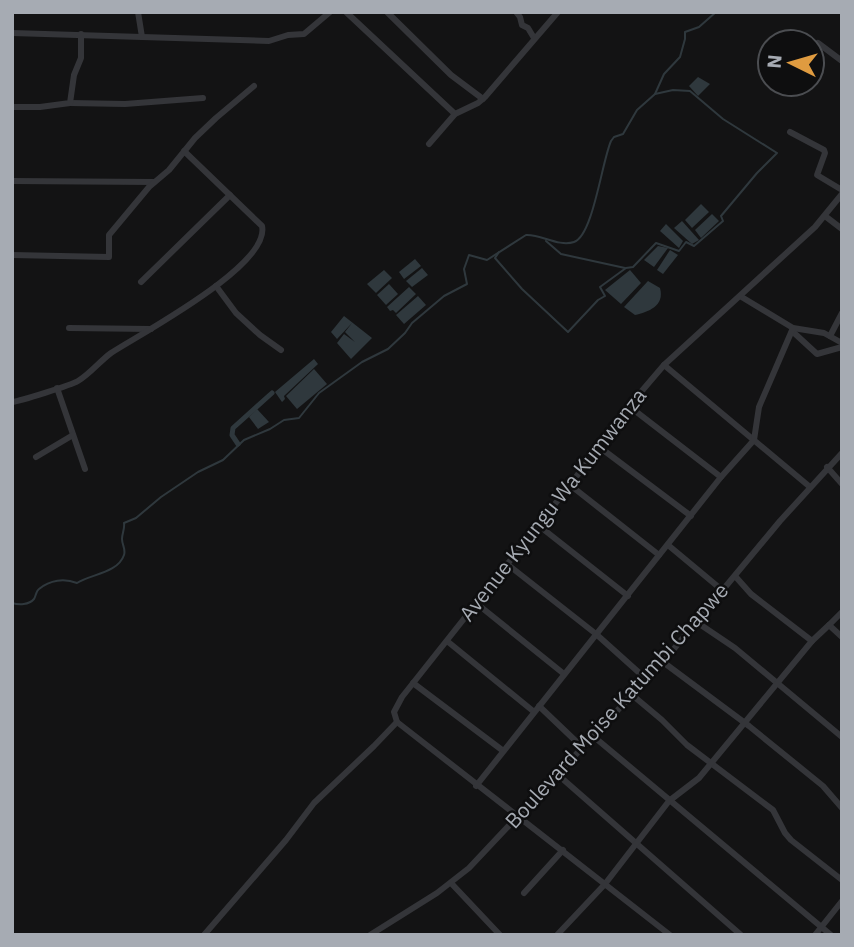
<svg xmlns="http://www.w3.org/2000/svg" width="854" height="947" viewBox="0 0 854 947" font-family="'IBM Plex Sans',sans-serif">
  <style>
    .water { fill: #2f383d }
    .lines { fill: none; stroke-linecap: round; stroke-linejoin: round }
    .stream { stroke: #2f383d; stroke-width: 2 }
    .canal { stroke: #2f383d; stroke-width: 5 }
    .minor { stroke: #343539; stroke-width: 6 }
    .labels { text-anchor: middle; stroke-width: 5; stroke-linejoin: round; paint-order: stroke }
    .street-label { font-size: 21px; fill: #a6abb3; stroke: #0e0e0f }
  </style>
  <rect width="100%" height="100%" fill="#131314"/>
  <g class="water">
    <polygon points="698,77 710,84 698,96 689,86"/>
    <polygon points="701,204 709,212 692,228 685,220"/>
    <polygon points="712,214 719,221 701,238 695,230"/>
    <polygon points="682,221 699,240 692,244 674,228"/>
    <polygon points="666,224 683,241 679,248 660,231"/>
    <polygon points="658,246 668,248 654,267 644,260"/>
    <polygon points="670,250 678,255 663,274 657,270"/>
    <polygon points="415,259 421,266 404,279 399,272"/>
    <polygon points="422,268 428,275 412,287 406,281"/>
    <polygon points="384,270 392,278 376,293 367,284"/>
    <polygon points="630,270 641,283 621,304 605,290"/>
    <path d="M648 281 660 288C665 306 648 312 635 315L624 307Z"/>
    <polygon points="389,284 398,294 386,305 377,295"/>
    <polygon points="409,287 416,294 396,313 393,310 390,311 387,307"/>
    <polygon points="418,296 426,305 404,324 396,315"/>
    <polygon points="344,316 372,338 351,359 337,343 344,334 355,342 345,332 352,323 337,339 331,332"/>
    <polygon points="314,359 318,364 284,396 285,399 282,402 275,392"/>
    <polygon points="314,369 327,384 297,409 286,396"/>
    <polygon points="257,409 269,422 258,429 249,417"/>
  </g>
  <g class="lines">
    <g class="stream">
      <polyline points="546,241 561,254 625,268"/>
      <polyline points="499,252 495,258 522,289 568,332 598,300 605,296 600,287 626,268 633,267 656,243 679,251 686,242 694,246 723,221 721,216 757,173 777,153 723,119 690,91 673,90 655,94"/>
      <path d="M12 603C19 605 29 605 34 599 36 596 36 591 39 589 50 580 64 578 77 583 91 574 118 573 124 555 126 549 122 545 122 539 122 533 125 529 124 523L136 518 161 497 198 472 223 460 244 440 270 429 284 420 299 418 319 393 362 362 388 349 405 333 412 323 444 296 467 284 464 269 469 255 487 260 526 235C541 234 558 247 574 242 593 236 602 161 611 141L614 137 623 134 637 110 655 94 664 74 680 57 685 39V32L699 27 716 12"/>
    </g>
    <polyline class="canal" points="238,444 232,435 233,428 272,393"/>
    <g class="minor">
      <polyline points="138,12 142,37"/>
      <polyline points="346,12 455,114"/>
      <polyline points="387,12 451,75 483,99"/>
      <polyline points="516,12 520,17 522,25 528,28 534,38"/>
      <polyline points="12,33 269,41 288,35 304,34 330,12"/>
      <polyline points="818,43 842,61"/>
      <polyline points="70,103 125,104 203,98"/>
      <polyline points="12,107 40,107 70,103 74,75 81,58 81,34"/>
      <polyline points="790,132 824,150 825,153 817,175 842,190"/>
      <polyline points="429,144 455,114 478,103 485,97 558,12"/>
      <polyline points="12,181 154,182"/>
      <polyline points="825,216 842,229"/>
      <polyline points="12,255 109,257 109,235 149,187 169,170 195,138 216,118 254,86"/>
      <polyline points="141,282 230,195"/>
      <polyline points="216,286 236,313 260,335 281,350"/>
      <polyline points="740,296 793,328 824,333 842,343"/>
      <polyline points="69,328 151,329"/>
      <polyline points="792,331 817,354 842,347"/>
      <polyline points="830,336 842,313"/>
      <polyline points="664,365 810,487"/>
      <polyline points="57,388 85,469"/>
      <path d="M12 402C21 401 71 385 78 381 90 374 100 361 111 353 140 334 271 265 262 226L184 151"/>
      <polyline points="629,406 721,477"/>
      <polyline points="598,446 691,516"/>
      <polyline points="36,457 73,435"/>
      <polyline points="827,467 842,484"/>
      <polyline points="570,485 659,555"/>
      <polyline points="538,525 628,596"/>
      <polyline points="668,545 722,590"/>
      <polyline points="507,564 596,634 645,678"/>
      <polyline points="735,576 751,594 812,641 829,625 842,637"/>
      <polyline points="476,603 564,674"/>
      <polyline points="695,621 735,648 842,737"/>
      <polyline points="829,625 842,612"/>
      <polyline points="447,641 533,711"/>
      <polyline points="663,662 749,726 823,786 842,808"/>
      <polyline points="413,683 502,750"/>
      <polyline points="631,694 662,720 687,745 773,810 785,833 791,840 842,880"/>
      <polyline points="539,706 582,747"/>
      <polyline points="593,736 831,935"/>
      <polyline points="557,774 741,935"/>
      <polyline points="476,786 721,477 754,440 759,407 793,328"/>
      <polyline points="451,883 500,935"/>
      <polyline points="524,893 563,850"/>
      <polyline points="204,935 286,840 314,803 374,746 397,722"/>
      <polyline points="370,935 437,893 469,868 663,662 780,521 842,453"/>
      <polyline points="557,935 605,884 669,801 699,778 812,641"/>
      <polyline points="670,935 397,722 394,712 402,697 570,485 629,406 664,365 815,227 842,194"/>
      <polyline points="815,935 842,901"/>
    </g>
  </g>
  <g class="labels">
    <g class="street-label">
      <text transform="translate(553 505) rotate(-52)" y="7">Avenue Kyungu Wa Kumwanza</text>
      <text transform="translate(617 706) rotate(-48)" y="7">Boulevard Moise Katumbi Chapwe</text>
    </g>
  </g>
  <rect width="854" height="947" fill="none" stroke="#a6abb3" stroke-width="28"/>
  <g transform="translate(791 63) rotate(275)"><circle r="33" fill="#0e0e0f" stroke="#4b4d51" stroke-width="2"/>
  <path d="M0-5L12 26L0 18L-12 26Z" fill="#df9b40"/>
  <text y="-10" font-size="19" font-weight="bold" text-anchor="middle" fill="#a6abb3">N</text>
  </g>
</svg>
